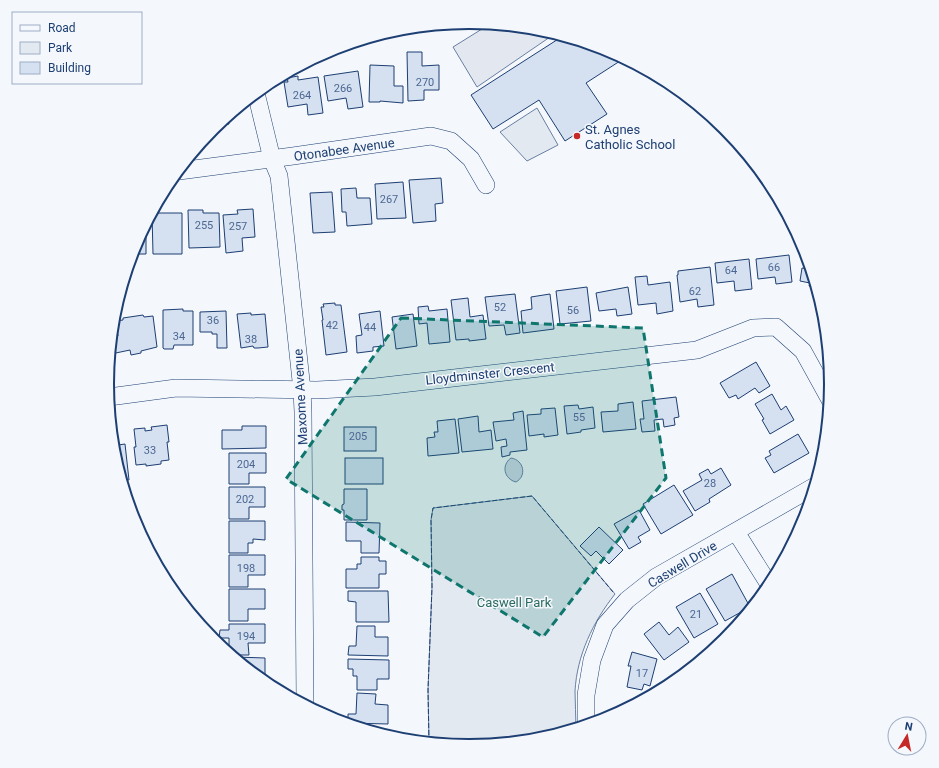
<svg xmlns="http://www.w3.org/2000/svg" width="939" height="768" viewBox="0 0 939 768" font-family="Roboto,sans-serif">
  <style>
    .green { fill: #e3e9f0; stroke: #687fa3 }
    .parking { fill: #e3e8f0; stroke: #687fa3 }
    .water { fill: #cfd7e4; stroke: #687fa3 }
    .building { fill: #d5e0f0; stroke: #1d3f73 }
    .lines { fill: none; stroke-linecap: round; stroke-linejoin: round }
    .minor-casing { stroke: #1d3f73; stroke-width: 18 }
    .minor { stroke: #f4f7fb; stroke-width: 17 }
    .fence { stroke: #1d3f73; stroke-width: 1; stroke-dasharray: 5 2; stroke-linecap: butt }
    .marked { fill: #0f766e; fill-opacity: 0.2; stroke: #0f766e; stroke-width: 3; stroke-dasharray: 8 5; stroke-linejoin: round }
    .poi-dot { fill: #c62828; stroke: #f4f7fb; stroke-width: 1.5 }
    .labels { text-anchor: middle; stroke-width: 3; stroke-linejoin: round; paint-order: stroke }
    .number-label { font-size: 11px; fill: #4b6792 }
    .poi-label { font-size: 13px; fill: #1d3f73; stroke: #f4f7fb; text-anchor: start }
    .street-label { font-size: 13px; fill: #1d3f73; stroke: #f4f7fb }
    .park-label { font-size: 13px; fill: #2c6c60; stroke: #f4f7fb }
    .rim { fill: none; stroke: #1d3f73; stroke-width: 2 }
  </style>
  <rect width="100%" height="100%" fill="#f4f7fb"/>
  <g class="green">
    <polygon points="537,108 558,145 527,161 500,132"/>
    <path d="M532 496 615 594C593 622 577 655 575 691 575 703 576 716 576 728L540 739 469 746 429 742 428 690 432 587 431 520 433 508Z"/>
  </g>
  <polygon class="parking" points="490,24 540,29 546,31 550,37 477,87 453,47"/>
  <path class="water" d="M511 458C524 460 527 476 516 482 504 479 501 465 511 458Z"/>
  <g class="building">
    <polygon points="563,36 608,50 615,53 620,61 586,83 607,114 565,141 539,100 493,129 471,95"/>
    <polygon points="407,52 422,52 422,66 439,65 439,90 424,90 424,100 408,101"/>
    <polygon points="370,65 394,66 394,86 403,86 403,103 380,101 380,102 369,102"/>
    <polygon points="358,71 363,107 348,109 346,98 328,101 324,76"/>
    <polygon points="298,76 298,80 318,77 323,113 308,115 307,104 288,107 284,82 288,82 287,78"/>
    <polygon points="227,117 229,124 214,128"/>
    <polygon points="441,178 443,203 435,204 436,221 413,223 409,180"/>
    <polygon points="403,182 406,218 377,219 375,184"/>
    <polygon points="356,188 357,198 370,198 372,224 347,226 346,212 342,212 341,189"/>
    <polygon points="332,192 335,232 313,233 310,193"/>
    <polygon points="253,209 255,237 242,238 243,251 226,253 223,215 238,214 237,210"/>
    <polygon points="188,210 203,210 203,213 219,213 220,247 189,248"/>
    <polygon points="152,213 182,213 182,254 153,254"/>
    <polygon points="146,225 146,254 133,254 135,245"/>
    <polygon points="789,255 792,282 776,284 775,277 758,279 756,259"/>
    <polygon points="749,259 752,289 735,291 734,281 717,283 715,263"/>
    <polygon points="810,265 817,288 809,286 810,283 800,281 802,268 809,269"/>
    <polygon points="710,267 714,305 698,307 697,299 680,302 677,275 678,275 678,271"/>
    <polygon points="647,276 648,285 670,282 673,311 657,314 656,303 638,305 635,277"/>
    <polygon points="587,287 591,321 560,324 556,291"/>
    <polygon points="628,287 632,314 617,316 616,309 599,311 596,293"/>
    <polygon points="515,294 520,333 506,335 504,325 489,326 485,297"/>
    <polygon points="550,294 554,329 523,333 521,311 532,309 531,297"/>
    <polygon points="468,298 470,317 483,315 486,339 469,341 469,339 456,340 451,300"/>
    <polygon points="335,303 335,305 341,305 347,352 326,355 322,320 323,320 321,307 324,307 323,304"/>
    <polygon points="428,306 429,311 447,309 450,342 429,344 427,323 419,324 418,307"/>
    <polygon points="183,309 183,311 193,311 193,345 174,345 173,349 164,349 163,348 163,310"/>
    <polygon points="226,311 227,348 217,348 217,334 212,334 212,332 200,332 200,312"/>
    <polygon points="380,311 384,346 373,347 373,351 357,353 356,336 362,335 359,314"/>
    <polygon points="251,313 251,315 265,314 268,347 258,348 254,348 253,346 241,348 237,314"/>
    <polygon points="413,314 417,346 396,349 392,317"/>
    <polygon points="143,315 144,317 153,316 157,347 141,351 141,353 131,355 130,350 111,354 112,337 118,336 116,321 123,320 123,318"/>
    <polygon points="756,362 770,386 759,393 755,388 738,399 736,395 729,398 720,383"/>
    <polygon points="772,394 781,410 786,406 794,420 770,434 762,420 764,419 755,404"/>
    <polygon points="676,397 679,417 674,418 675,425 664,427 663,419 654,420 655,431 642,432 640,419 644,419 642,401"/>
    <polygon points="633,402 636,429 603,432 601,412 618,411 618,404"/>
    <polygon points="578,405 579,409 593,407 595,428 581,430 581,432 567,434 564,406"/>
    <polygon points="555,408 558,435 544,437 544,434 529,436 527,415 541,414 541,409"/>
    <polygon points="523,411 527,450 510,452 510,455 502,457 501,447 507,446 506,439 496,441 493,422 514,420 513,413"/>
    <polygon points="478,416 479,432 491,430 493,449 462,452 458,419"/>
    <polygon points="455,419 459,453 428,456 427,438 435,437 434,432 438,432 437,421"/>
    <polygon points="167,425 169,442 167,442 169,460 161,461 161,464 146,466 146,464 136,465 134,447 136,447 134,429 145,428 145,431 152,430 151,427"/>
    <polygon points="242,426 266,426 266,448 222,449 222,430 242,430"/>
    <rect x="344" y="427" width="32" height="24"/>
    <polygon points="798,434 809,453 774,473 765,458 771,455 769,451"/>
    <polygon points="118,440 118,445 125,444 129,480 122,480 114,454 113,441"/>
    <polygon points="229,453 266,453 266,473 249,473 249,484 229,484"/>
    <rect x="345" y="458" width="38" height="26"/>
    <polygon points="721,468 731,485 709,499 710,502 695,511 683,491 702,480 699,474 708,469 711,474"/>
    <polygon points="674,485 693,515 661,534 643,504"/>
    <polygon points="229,487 265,487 265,507 249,507 249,519 229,519"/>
    <polygon points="344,489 367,489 367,520 344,520 344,510 342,510 342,505 344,504"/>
    <polygon points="639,510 650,530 638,537 641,542 629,549 614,524"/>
    <polygon points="229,521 265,521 265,540 253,539 253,543 248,543 248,553 229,553"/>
    <polygon points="346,522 380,523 379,553 361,553 361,541 346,541"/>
    <polygon points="599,527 623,550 609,564 596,551 591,556 580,546"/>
    <polygon points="229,555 265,555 265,575 248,575 248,587 229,587"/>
    <polygon points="361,557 379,557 379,561 386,561 386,574 379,574 379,588 346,588 346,569 357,569 357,564 361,564"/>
    <polygon points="732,574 750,607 725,621 706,589"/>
    <polygon points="229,589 265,589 265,609 248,609 248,621 229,621"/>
    <polygon points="348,591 388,591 389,622 356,622 356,602 348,601"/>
    <polygon points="700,593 718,624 694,638 676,607"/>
    <polygon points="659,622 669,635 678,627 689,642 664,660 644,634"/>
    <polygon points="229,624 265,624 265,643 248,643 249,655 232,655 229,653 229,638 219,638 220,630 229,630"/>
    <polygon points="357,626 375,626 375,637 388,637 388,656 348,655 349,646 356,646"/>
    <polygon points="632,652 657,659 650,686 644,684 642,690 627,687 631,666 628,666"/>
    <polygon points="235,657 265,658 265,676 257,676"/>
    <polygon points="348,659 389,660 389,679 377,679 377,690 357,690 357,676 353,676 353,669 348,669"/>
    <polygon points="357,693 376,694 375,704 388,705 388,724 348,723 348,714 356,714"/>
    <polygon points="361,728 379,728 379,733"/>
  </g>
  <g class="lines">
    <defs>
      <g id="minor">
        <polyline points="256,93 272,159 279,176 302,390 303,412 305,704"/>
        <polyline points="179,171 293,156 431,136 451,141 471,159 486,185"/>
        <polyline points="109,397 176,388 317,390 375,387 697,350 753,328 776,327 803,351 830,400"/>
        <polyline points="736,532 770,586"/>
        <polyline points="586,725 586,695 592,660 605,625 627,600 656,577 815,486"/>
      </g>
    </defs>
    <use href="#minor" class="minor-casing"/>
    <use href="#minor" class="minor"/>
    <polyline class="fence" points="429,742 428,690 432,587 431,520 433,508 532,496 613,592"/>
  </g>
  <path class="marked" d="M401 318 643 328 666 478 543 637 286 479Z"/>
  <circle class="poi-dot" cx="577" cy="136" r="4"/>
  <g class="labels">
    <g class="number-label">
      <text x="425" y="86">270</text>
      <text x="343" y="92">266</text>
      <text x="302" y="99">264</text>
      <text x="389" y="203">267</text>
      <text x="204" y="229">255</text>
      <text x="238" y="230">257</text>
      <text x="774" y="271">66</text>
      <text x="731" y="274">64</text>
      <text x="695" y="295">62</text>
      <text x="500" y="311">52</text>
      <text x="573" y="314">56</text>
      <text x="213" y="324">36</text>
      <text x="332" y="329">42</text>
      <text x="370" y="331">44</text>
      <text x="179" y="340">34</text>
      <text x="251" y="343">38</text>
      <text x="579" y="421">55</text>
      <text x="358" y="440">205</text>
      <text x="150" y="454">33</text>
      <text x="246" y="468">204</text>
      <text x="710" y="487">28</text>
      <text x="245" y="503">202</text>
      <text x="246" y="572">198</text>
      <text x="696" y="618">21</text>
      <text x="246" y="640">194</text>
      <text x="642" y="677">17</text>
    </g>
    <g class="poi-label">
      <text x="585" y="134">St. Agnes<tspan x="585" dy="15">Catholic School</tspan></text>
    </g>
    <g class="street-label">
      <text transform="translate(344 149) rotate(-8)" y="5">Otonabee Avenue</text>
      <text transform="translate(490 373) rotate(-6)" y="5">Lloydminster Crescent</text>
      <text transform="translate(300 397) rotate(-93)" y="5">Maxome Avenue</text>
      <text transform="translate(682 564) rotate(-31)" y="5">Caswell Drive</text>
    </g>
    <g class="park-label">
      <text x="514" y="607">Caswell Park</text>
    </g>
  </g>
  <path d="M0 0H939V768H0ZM114 384a355 355 0 1 1 710 0a355 355 0 1 1-710 0Z" fill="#f4f7fb" fill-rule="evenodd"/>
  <path class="rim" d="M114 384a355 355 0 1 1 710 0a355 355 0 1 1-710 0Z"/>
  <rect x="12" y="12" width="130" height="72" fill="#f4f7fb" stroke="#9eadc5"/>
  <rect x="20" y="25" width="20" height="6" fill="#f4f7fb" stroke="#9eadc5"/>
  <text x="48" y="32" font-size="12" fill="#1d3f73">Road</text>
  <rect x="20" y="42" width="20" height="12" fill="#e3e9f0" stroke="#9eadc5"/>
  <text x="48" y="52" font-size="12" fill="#1d3f73">Park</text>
  <rect x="20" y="62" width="20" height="12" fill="#d5e0f0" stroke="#9eadc5"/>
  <text x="48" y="72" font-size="12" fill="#1d3f73">Building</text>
  <g transform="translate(907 736) rotate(10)"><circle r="19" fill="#f4f7fb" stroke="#9eadc5"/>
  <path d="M0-3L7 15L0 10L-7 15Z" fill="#c62828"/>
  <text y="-6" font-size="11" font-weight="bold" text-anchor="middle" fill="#1d3f73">N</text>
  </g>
</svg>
